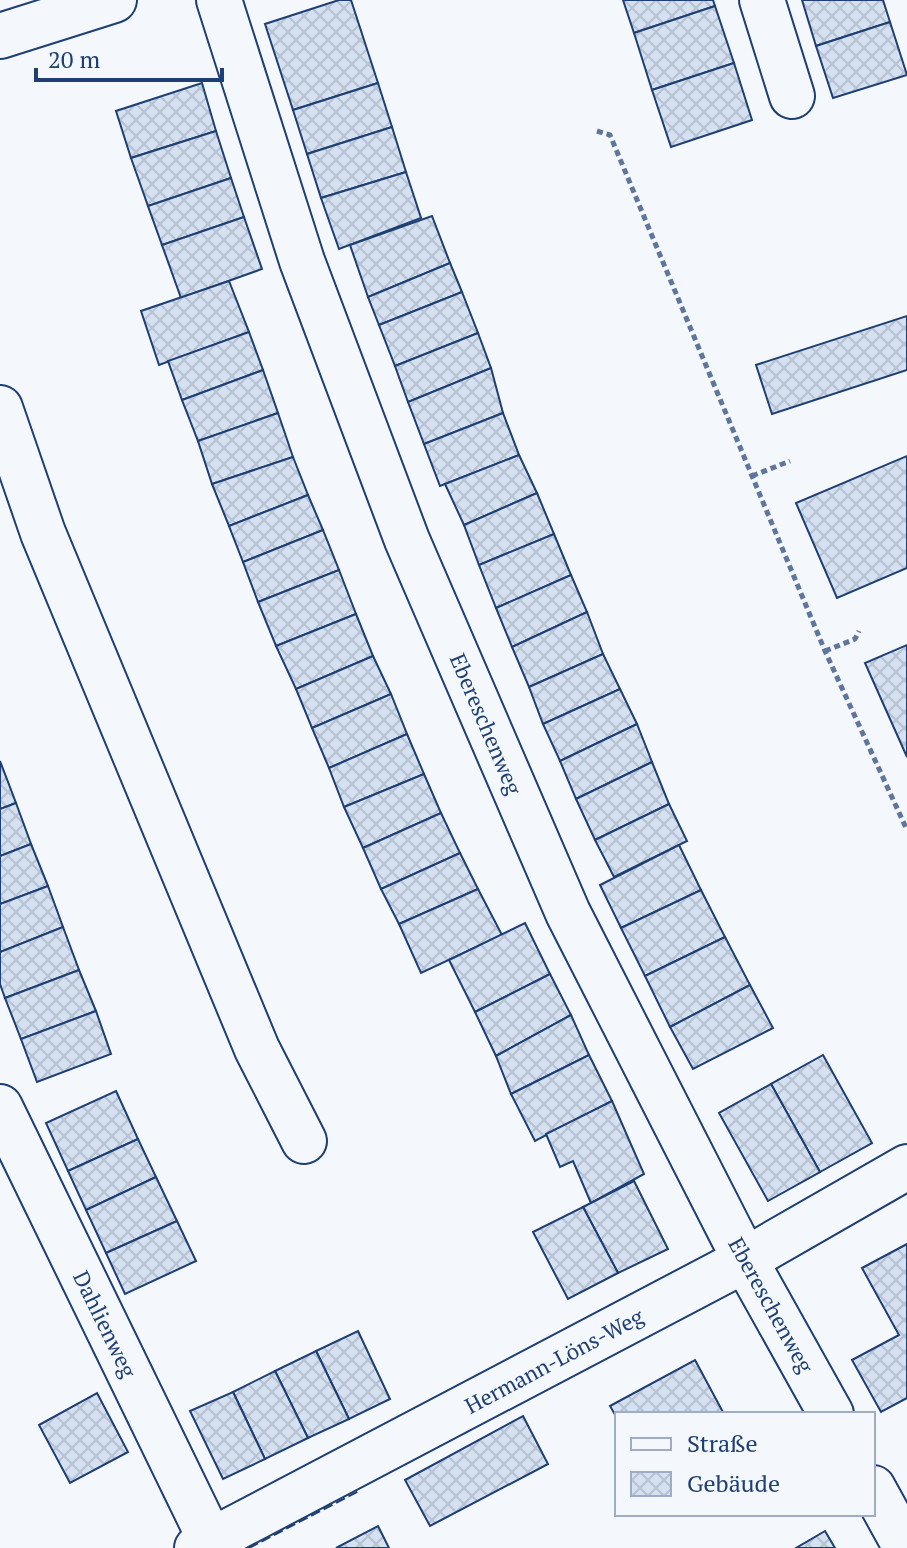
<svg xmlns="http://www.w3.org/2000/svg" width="907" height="1548" viewBox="0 0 907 1548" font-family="'PT Serif',serif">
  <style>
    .building { fill: url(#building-cross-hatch); stroke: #1d3f73; stroke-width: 2 }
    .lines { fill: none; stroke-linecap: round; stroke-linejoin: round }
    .minor-casing { stroke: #1d3f73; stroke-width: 48 }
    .path { stroke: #5e769c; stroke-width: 5; stroke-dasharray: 6 4; stroke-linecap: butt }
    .minor { stroke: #f4f7fb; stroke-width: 44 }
    .fence { stroke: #1d3f73; stroke-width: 2; stroke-dasharray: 10 4; stroke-linecap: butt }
    .labels { text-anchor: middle; stroke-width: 6; stroke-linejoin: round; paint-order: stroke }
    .street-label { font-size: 22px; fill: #1d3f73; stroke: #f4f7fb }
  </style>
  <defs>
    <pattern id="building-cross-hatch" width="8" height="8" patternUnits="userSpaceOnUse" patternTransform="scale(2)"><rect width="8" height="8" fill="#d5e0f0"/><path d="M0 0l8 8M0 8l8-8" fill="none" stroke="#b6c1d1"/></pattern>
  </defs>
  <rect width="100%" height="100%" fill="#f4f7fb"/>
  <g class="building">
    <polygon points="339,0 351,0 378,83 293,110 265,24"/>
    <polygon points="623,0 713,0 715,6 634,33"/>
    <polygon points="802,0 883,0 890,22 816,46"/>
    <polygon points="715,6 734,63 652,90 634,33"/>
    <polygon points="890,22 907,75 833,98 816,46"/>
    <polygon points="734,63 752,120 671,147 652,90"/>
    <polygon points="202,83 216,131 131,158 116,111"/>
    <polygon points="378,83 392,127 307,154 293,110"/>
    <polygon points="392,127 406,172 321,198 307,154"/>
    <polygon points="216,131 231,178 148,206 131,158"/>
    <polygon points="406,172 421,218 339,249 321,198"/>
    <polygon points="231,178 244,217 162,245 148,206"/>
    <polygon points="432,216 450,263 368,297 350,245"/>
    <polygon points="244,217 262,269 181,298 162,245"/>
    <polygon points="450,263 462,292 379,325 368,297"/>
    <polygon points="229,281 249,332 159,365 141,311"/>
    <polygon points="462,292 478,333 395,366 379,325"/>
    <polygon points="907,316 907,370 772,414 756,365"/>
    <polygon points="249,332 263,370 182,400 168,361"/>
    <polygon points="478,333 491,368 408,402 395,366"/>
    <polygon points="491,368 503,413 424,444 408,402"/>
    <polygon points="263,370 278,413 198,441 182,400"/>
    <polygon points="278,413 293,457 212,484 198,441"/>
    <polygon points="503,413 519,455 440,486 424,444"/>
    <polygon points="519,455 537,493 464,525 445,484"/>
    <polygon points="907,456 907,568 837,598 796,503"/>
    <polygon points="293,457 308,495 229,526 212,484"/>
    <polygon points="537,493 554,534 479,565 464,525"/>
    <polygon points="308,495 323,530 243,562 229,526"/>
    <polygon points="323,530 339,570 258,602 243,562"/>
    <polygon points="554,534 571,575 496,608 479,565"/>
    <polygon points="339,570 356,614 276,646 258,602"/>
    <polygon points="571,575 587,612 512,647 496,608"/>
    <polygon points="587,612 603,654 529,687 512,647"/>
    <polygon points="356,614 373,656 296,689 276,646"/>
    <polygon points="907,645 907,757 865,663"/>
    <polygon points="603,654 620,689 543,724 529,687"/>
    <polygon points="373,656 391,694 312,728 296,689"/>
    <polygon points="620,689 637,724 560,761 543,724"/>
    <polygon points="391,694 407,734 329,768 312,728"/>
    <polygon points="637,724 652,762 576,799 560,761"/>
    <polygon points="407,734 424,774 344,807 329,768"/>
    <polygon points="0,761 16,803 0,809"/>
    <polygon points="652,762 669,804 595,840 576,799"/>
    <polygon points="424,774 441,813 363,848 344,807"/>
    <polygon points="16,803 31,844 0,856 0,809"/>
    <polygon points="669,804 687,841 614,877 595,840"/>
    <polygon points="441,813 460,853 381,889 363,848"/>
    <polygon points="31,844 48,886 0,904 0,856"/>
    <polygon points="679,845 701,890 621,928 600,885"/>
    <polygon points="460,853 478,889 399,924 381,889"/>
    <polygon points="48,886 63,927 0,952 0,904"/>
    <polygon points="478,889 502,935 421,973 399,924"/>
    <polygon points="701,890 725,937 645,976 621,928"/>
    <polygon points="525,923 550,974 475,1012 449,960"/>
    <polygon points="63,927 79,970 5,998 0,984 0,952"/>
    <polygon points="725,937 750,985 670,1027 645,976"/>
    <polygon points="79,970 96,1011 21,1039 5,998"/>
    <polygon points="550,974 571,1015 496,1056 475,1012"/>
    <polygon points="750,985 773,1028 693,1069 670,1027"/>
    <polygon points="96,1011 111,1054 37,1082 21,1039"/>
    <polygon points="571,1015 589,1055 511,1094 496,1056"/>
    <polygon points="589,1055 612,1101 535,1141 511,1094"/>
    <polygon points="823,1055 872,1143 820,1172 771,1084"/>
    <polygon points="771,1084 820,1172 768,1201 719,1113"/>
    <polygon points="116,1091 138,1139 68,1171 46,1123"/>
    <polygon points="612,1101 644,1174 591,1203 573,1161 560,1167 546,1134"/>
    <polygon points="138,1139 156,1177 86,1210 68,1171"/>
    <polygon points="156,1177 177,1221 106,1253 86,1210"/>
    <polygon points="634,1181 668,1249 618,1273 583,1207"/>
    <polygon points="583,1207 618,1273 568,1299 533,1232"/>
    <polygon points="177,1221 196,1261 125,1294 106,1253"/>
    <polygon points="907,1244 907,1398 881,1412 852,1360 899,1335 862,1268"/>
    <polygon points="358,1331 390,1399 349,1419 316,1351"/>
    <polygon points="316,1351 349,1419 308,1438 275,1371"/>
    <polygon points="695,1360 724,1414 617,1414 617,1418 610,1406"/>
    <polygon points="275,1371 308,1438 265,1459 233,1392"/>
    <polygon points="233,1392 265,1459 223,1479 190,1411"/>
    <polygon points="97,1393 128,1452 70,1483 39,1425"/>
    <polygon points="523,1416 548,1464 430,1526 405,1480"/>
    <polygon points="378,1526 389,1548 336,1548"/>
    <polygon points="825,1531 835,1548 796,1548"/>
  </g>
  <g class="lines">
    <defs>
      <g id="minor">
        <polyline points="219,0 302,261 407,540 568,913 745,1260 831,1414"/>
        <polyline points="762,0 792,96"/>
        <polyline points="0,36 114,0"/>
        <polyline points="0,408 43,533 257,1049 304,1141"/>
        <polyline points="0,1107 211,1541"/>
        <polyline points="873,1488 906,1548"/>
        <polyline points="197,1548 745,1260 907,1167"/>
      </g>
    </defs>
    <use href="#minor" class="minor-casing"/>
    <g class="path">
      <polyline points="597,131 610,135 825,651 907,830"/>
      <polyline points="752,476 790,461"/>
      <polyline points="825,651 855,639 859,631"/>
    </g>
    <use href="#minor" class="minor"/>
    <polyline class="fence" points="249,1548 359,1491"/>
  </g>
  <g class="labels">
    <g class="street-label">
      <text transform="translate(486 724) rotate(67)" y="8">Ebereschenweg</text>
      <text transform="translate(771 1305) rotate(61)" y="8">Ebereschenweg</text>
      <text transform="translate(105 1324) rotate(64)" y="8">Dahlienweg</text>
      <text transform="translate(554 1361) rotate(-28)" y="8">Hermann-Löns-Weg</text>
    </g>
  </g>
  <rect x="615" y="1412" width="260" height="104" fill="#f4f7fb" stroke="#9eadc5" stroke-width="2"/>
  <rect x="631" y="1438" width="40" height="12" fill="#f4f7fb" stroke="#9eadc5" stroke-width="2"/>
  <text x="687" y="1452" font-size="24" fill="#1d3f73">Straße</text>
  <rect x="631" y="1472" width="40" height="24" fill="url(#building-cross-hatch)" stroke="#9eadc5" stroke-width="2"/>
  <text x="687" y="1492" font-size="24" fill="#1d3f73">Gebäude</text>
  <path d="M36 68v12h186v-12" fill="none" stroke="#1d3f73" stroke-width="4"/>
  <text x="48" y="68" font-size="24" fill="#1d3f73" stroke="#f4f7fb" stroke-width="6" paint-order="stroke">20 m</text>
</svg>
